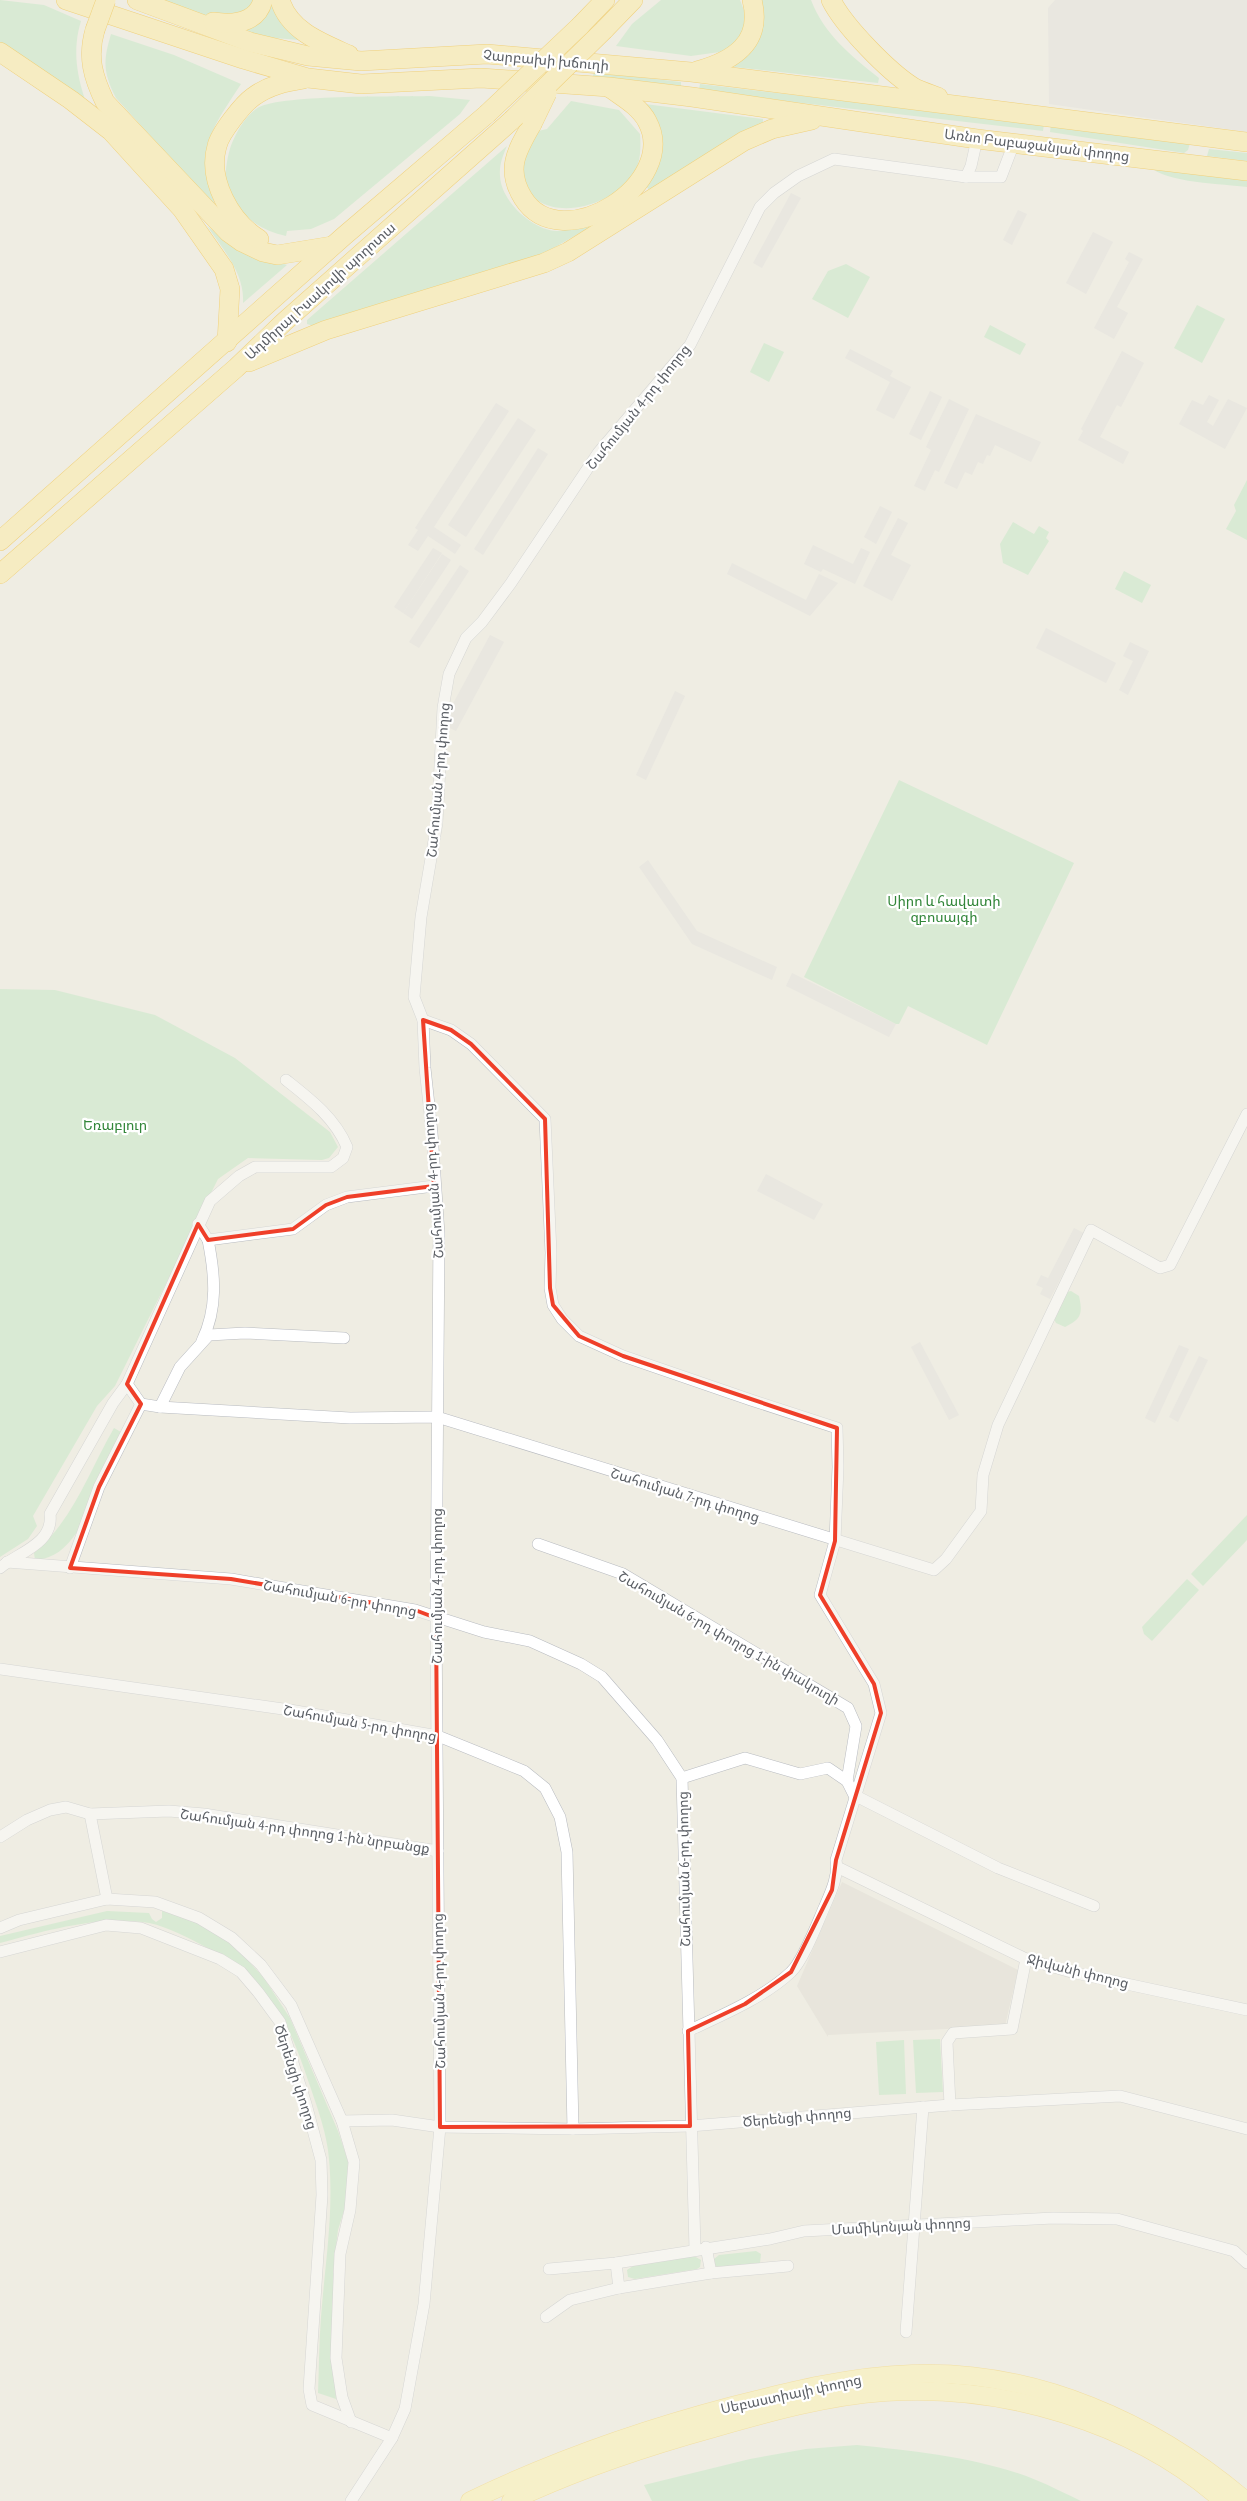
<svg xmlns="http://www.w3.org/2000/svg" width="1247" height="2501" viewBox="0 0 1247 2501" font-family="'PT Sans Narrow','Noto Sans Armenian',sans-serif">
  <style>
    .industrial { fill: #e2e0db }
    .education { fill: #dfdcd2 }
    .green { fill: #bfe7c0 }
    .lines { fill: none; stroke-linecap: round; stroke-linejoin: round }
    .minor-casing { stroke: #b8bbc0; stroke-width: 12 }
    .primary-casing { stroke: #f6ce55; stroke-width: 19 }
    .trunk-casing { stroke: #f2af00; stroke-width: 20 }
    .minor { stroke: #fff; stroke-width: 11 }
    .primary { stroke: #fff4a8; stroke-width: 18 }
    .trunk { stroke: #ffec99; stroke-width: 19 }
    .trunk-bridge-casing { stroke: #f2af00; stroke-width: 20; stroke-linecap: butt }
    .trunk-bridge { stroke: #ffec99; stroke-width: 19 }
    .marked { fill: none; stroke: #ef3f29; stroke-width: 4; stroke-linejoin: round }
    .labels { text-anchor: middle; stroke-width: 4.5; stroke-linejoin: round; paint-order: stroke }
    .street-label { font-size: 14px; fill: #5b5f65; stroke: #fff }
    .park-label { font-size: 14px; fill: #328639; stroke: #fff }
  </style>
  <rect width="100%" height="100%" fill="#efede3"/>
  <g class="industrial">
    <polygon points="1055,0 1247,0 1247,132 1049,104 1048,8"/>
    <polygon points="791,193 801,198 762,268 753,263"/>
    <polygon points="1018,210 1027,214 1012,245 1003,240"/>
    <polygon points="1093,232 1113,242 1086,294 1066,283"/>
    <polygon points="1129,252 1143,259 1117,307 1128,313 1114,339 1094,328 1129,262 1125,259"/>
    <polygon points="850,349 893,371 890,376 911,387 894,419 876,410 890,382 845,358"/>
    <polygon points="1122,351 1144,363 1121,407 1117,405 1100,437 1129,452 1123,464 1078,440 1083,431 1081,429"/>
    <polygon points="930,391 942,397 921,440 909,434"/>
    <polygon points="1209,395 1219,400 1207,422 1213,426 1228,399 1247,408 1225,449 1179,424 1192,400 1203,405"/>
    <polygon points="949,399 969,409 939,472 935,470 925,491 914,486 931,450 926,447"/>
    <polygon points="496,403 509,411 434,527 461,545 455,554 428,536 418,551 408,545 418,530 415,528"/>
    <polygon points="976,414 1041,442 1031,462 995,445 990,456 987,455 983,464 978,462 972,475 965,472 957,489 944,483"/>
    <polygon points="518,418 536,430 466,537 448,525"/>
    <polygon points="538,448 548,454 483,555 474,549"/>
    <polygon points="880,506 892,512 876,544 864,537"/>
    <polygon points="898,518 908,523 891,555 911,565 892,601 863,586"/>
    <polygon points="813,545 853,564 861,548 870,552 855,584 823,569 821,572 804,564"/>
    <polygon points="433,548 442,553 403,613 394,607"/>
    <polygon points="442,554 451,560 412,619 403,613"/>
    <polygon points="732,563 806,600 819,574 838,583 810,616 727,574"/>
    <polygon points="460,565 469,571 419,648 409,642"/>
    <polygon points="1046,628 1116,663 1106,683 1036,648"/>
    <polygon points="490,635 504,642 456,731 442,724"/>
    <polygon points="1130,642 1149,651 1128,695 1119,690 1133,661 1123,656"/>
    <polygon points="675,691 685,696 646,780 636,775"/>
    <polygon points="648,860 697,931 777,967 772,980 692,944 639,867"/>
    <polygon points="792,973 896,1024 889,1037 786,986"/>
    <polygon points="766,1174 823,1204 814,1220 757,1191"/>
    <polygon points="1074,1228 1084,1233 1050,1299 1040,1294 1043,1288 1036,1285 1041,1275 1048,1278"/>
    <polygon points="920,1342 959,1415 949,1420 911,1347"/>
    <polygon points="1179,1345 1189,1349 1155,1423 1145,1418"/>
    <polygon points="1199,1356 1208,1360 1178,1422 1169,1417"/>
  </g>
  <polygon class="education" points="842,1882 1018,1970 1005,2026 828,2035 828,2037 797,1986"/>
  <g class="green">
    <path d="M0 0 44 5 81 21C72 50 77 77 87 105L0 44Z"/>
    <polygon points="159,0 259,0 248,14 204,19"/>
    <polygon points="267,0 277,0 310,41 263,37 221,26"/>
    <polygon points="661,0 740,0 745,13 746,24 742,36 727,51 691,56 616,46 632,24"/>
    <path d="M757 0H811C824 34 851 56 879 78L878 83 734 67Z"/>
    <path d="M111 34 174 55 241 84C207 136 198 146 216 208L116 98C103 72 103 61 111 34Z"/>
    <polygon points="594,72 681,82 681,86 593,76"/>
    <polygon points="700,84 1044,124 1043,131 793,102 699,89"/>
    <path d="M430 96 470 100 460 114 334 219 311 229 287 231 286 236C259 230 238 215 227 188 223 178 228 152 232 143 237 131 245 117 256 109 273 94 401 97 430 96Z"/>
    <path d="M571 101 619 110 640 134C641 147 641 163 633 175 615 201 569 218 540 202 533 198 527 189 521 183L525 152 538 131 547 129Z"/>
    <path d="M645 104 763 119V122L649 190 646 186C668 149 660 141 645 104Z"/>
    <polygon points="1051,124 1190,143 1188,150 1184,153 1050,132"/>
    <path d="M507 146C503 155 499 165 500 176 501 201 532 230 557 231 568 231 584 223 595 220L597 223 545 253 313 326 307 324V320Z"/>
    <polygon points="1209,149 1247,153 1247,161 1207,156"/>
    <path d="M1150 166 1247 179V187C1226 184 1163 183 1150 166Z"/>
    <path d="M207 226 235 248 287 265 243 303C245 274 223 249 207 226Z"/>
    <polygon points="846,264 870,277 848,318 812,299 828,271"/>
    <polygon points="1197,305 1225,319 1202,363 1174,348"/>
    <polygon points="990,325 1026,344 1020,355 984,337"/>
    <polygon points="764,343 784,352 769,382 750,372"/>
    <polygon points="1247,480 1247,540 1226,529 1236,511 1234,505"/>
    <polygon points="1013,522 1034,534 1039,526 1049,532 1046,538 1049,541 1028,575 1003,563 1000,544"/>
    <polygon points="1124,571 1151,585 1142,603 1115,589"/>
    <polygon points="899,780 1074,863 987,1045 908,1006 899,1024 896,1024 804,977"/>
    <polygon points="0,989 55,990 155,1015 235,1058 330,1132 338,1147 329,1158 322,1160 248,1158 218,1179 115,1386 97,1406 33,1516 37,1526 28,1539 0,1557"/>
    <path d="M1071 1291 1079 1296C1083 1314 1081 1319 1065 1327L1056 1323 1052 1315 1063 1293Z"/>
    <path d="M114 1428 121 1432 77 1532C65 1549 55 1558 35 1560L34 1553C74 1519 88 1473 114 1428Z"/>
    <polygon points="1247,1515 1247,1540 1203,1586 1191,1574"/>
    <polygon points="1187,1579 1199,1590 1152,1641 1144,1634 1142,1627"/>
    <path d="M107 1911 149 1913 152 1919 156 1922 162 1918V1911L203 1924 232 1943 264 1978 290 2018 338 2131 348 2161 347 2201 338 2230 333 2273 337 2275 334 2369 336 2399 318 2393C319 2368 319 2342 321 2317 325 2264 334 2212 329 2159 327 2134 318 2110 310 2086 286 2014 268 1978 198 1943 181 1934 161 1924 142 1922 95 1916 44 1931 0 1943V1936Z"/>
    <polygon points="940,2039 943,2092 916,2093 913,2040"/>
    <polygon points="904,2040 906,2094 879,2095 876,2042"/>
    <polygon points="756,2251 761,2254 760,2263 717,2267 715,2265 714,2259 719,2255"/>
    <polygon points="694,2256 701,2260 700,2267 697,2269 635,2279 628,2277 627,2270 633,2266"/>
    <path d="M857 2445C914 2451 983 2458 1036 2480 1051 2486 1066 2494 1081 2501H652L644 2485 750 2459 806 2449Z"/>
  </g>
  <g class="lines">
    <defs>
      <g id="minor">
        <polyline points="966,177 1001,177 1014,143"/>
        <path d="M423 1020 451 1030 471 1044 545 1119 551 1253 550 1288 553 1305 562 1319 579 1336 623 1356 751 1400 837 1428 838 1467 835 1541 820 1595 874 1684 881 1713 836 1860C839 1876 830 1894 824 1908 817 1924 803 1961 791 1972 765 1997 720 2016 688 2031"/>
        <polyline points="198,1224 208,1240 293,1229 326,1205 347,1197 434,1186"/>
        <path d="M202 1341C218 1308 215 1275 208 1240"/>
        <polyline points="127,1384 141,1404 160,1407 350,1418 437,1417 934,1570 946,1559 981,1511 983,1475 998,1425 1091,1230 1160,1268 1170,1265 1247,1114"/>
        <polyline points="160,1407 180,1367 209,1335 245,1333 344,1338"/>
        <polyline points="538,1544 623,1574 848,1708 856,1726 847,1781"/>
        <polyline points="7,1562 231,1579 415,1610 484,1632 530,1641 581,1664 602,1677 657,1740 682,1778 695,2249"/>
        <path d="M0 1568C17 1553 54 1544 50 1514L113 1403 127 1384 210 1201 239 1176 255 1167H331L343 1158 347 1147C335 1118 310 1099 286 1080"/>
        <polyline points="70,1568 99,1487 141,1404"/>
        <polyline points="0,1669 290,1710 438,1736 524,1771 545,1788 560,1817 567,1852 573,2129"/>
        <polyline points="682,1778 745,1758 800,1774 828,1768 847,1781 854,1795 998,1868 1094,1906"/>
        <polyline points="90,1814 107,1899"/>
        <polyline points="0,1837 27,1820 50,1810 66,1807 90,1814 169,1811 204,1814 438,1851"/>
        <polyline points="837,1867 1026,1959 1071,1972 1247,2010"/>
        <polyline points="0,1928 19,1920 107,1899 155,1902 199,1918 232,1938 261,1965 291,2005 342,2121 354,2162 350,2210 340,2254 336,2358 342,2397 351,2422"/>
        <polyline points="0,1952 106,1925 141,1928 220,1959 241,1972 258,1992 280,2022 306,2104 321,2160 322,2195 309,2389 312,2405 392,2438"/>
        <polyline points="950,2105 947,2042 953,2033 1012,2029 1026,1959"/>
        <polyline points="342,2121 392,2120 440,2127 573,2129 690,2126 950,2105 1120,2096 1247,2129"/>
        <polyline points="706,2247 711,2273"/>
        <polyline points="616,2263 619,2288"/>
        <polyline points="549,2269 616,2263 770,2239 804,2231 1053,2218 1117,2219 1234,2251 1247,2263"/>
        <polyline points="546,2317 570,2300 619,2288 711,2273 788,2266"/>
        <polyline points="906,2332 923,2107"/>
        <polyline points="351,2501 392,2438 405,2409 424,2304 440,2127 436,1618 439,1234 432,1133 425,1068 423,1020 414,997 421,917 437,823 443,708 449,674 466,638 482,622 511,583 598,453 690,345 760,207 774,193 798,176 834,159 966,177 971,166 977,139"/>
      </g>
      <g id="primary">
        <path d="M470 2501C555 2460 641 2430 732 2406 791 2391 850 2376 912 2374 1034 2369 1154 2422 1246 2501"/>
        <path d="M511 2501C576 2470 645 2447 714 2428 770 2412 827 2396 885 2392 1001 2384 1135 2422 1223 2501"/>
      </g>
      <g id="trunk">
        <polyline points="66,0 243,59 308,78 361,84 481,78 609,87 692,97 977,139 1247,171"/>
        <polyline points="137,0 250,42 308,56 361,61 487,54 691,72 1247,142"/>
        <path d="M280 0C289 31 322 43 349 55"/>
        <path d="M831 0C844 26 888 71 913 87 920 91 930 94 938 97"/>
        <path d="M213 22C233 25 257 24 263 0"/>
        <polyline points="580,26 605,0"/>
        <path d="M95 30C87 57 93 77 105 102L228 232 242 242 263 252 277 255 332 246"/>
        <polyline points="604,30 633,0"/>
        <polyline points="0,52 71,100 111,131 182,209 224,269 230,289 227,342"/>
        <path d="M697 71C733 61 763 43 752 0"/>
        <path d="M532 124C517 150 505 169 523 198 561 259 681 183 647 121 639 106 622 97 610 88"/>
        <path d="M259 239C231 222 207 180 217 146 220 133 243 104 253 97 269 85 286 82 304 79"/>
        <polyline points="249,362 326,330 544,263 568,252 744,141 772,129 812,120"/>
        <polyline points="0,541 344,236 487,114"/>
        <polyline points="0,574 236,368 284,322 512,120"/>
      </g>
    </defs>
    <use href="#minor" class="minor-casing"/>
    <use href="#primary" class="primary-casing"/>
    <use href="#trunk" class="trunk-casing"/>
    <use href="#minor" class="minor"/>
    <use href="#primary" class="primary"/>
    <use href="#trunk" class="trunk"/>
    <defs>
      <g id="trunk-bridge">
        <polyline points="95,30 106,0"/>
        <polyline points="487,114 580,26"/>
        <polyline points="512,120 604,30"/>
        <polyline points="532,124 547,93"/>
      </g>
    </defs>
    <use href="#trunk-bridge" class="trunk-bridge-casing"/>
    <use href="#trunk-bridge" class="trunk-bridge"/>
  </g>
  <path d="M0 0H1247V2501H0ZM423 1020 451 1030 471 1044 545 1119 550 1288 553 1305 579 1336 623 1356 837 1428 835 1541 820 1595 874 1684 881 1713 836 1860 832 1890 791 1972 745 2004 688 2031 690 2126 440 2127 436 1618 415 1610 231 1579 70 1568 99 1487 141 1404 127 1384 198 1224 208 1240 293 1229 326 1205 347 1197 434 1186Z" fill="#efede3" fill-opacity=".55" fill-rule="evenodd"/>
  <path class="marked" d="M423 1020 451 1030 471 1044 545 1119 550 1288 553 1305 579 1336 623 1356 837 1428 835 1541 820 1595 874 1684 881 1713 836 1860 832 1890 791 1972 745 2004 688 2031 690 2126 440 2127 436 1618 415 1610 231 1579 70 1568 99 1487 141 1404 127 1384 198 1224 208 1240 293 1229 326 1205 347 1197 434 1186Z"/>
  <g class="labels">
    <g class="street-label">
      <text transform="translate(546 60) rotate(5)" y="5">Չարբախի խճուղի</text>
      <text transform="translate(1037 145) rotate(7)" y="5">Առնո Բաբաջանյան փողոց</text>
      <text transform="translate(320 291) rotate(-42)" y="5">Ադմիրալ Իսակովի պողոտա</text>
      <text transform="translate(638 407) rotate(-51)" y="5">Շահումյան 4-րդ փողոց</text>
      <text transform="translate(438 780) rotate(-85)" y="5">Շահումյան 4-րդ փողոց</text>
      <text transform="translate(433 1181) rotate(-94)" y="5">Շահումյան 4-րդ փողոց</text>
      <text transform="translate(685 1495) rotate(17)" y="5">Շահումյան 7-րդ փողոց</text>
      <text transform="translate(437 1586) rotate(-90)" y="5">Շահումյան 4-րդ փողոց</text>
      <text transform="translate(340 1598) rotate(10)" y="5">Շահումյան 6-րդ փողոց</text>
      <text transform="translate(729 1638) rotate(30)" y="5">Շահումյան 6-րդ փողոց 1-ին փակուղի</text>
      <text transform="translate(360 1723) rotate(10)" y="5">Շահումյան 5-րդ փողոց</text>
      <text transform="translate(305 1831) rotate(8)" y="5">Շահումյան 4-րդ փողոց 1-ին նրբանցք</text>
      <text transform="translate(684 1869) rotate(-91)" y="5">Շահումյան 6-րդ փողոց</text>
      <text transform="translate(1078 1971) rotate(14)" y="5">Ջիվանի փողոց</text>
      <text transform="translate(439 1991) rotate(-91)" y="5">Շահումյան 4-րդ փողոց</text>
      <text transform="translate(296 2077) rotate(72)" y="5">Ծերենցի փողոց</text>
      <text transform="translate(797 2117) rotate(-5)" y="5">Ծերենցի փողոց</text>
      <text transform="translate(901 2226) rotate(-3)" y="5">Մամիկոնյան փողոց</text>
      <text transform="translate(791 2394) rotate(-12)" y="5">Սեբաստիայի փողոց</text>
    </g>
    <g class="park-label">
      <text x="944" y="906">Սիրո և հավատի<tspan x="944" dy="16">զբոսայգի</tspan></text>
      <text x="115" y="1130">Եռաբլուր</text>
    </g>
  </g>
</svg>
